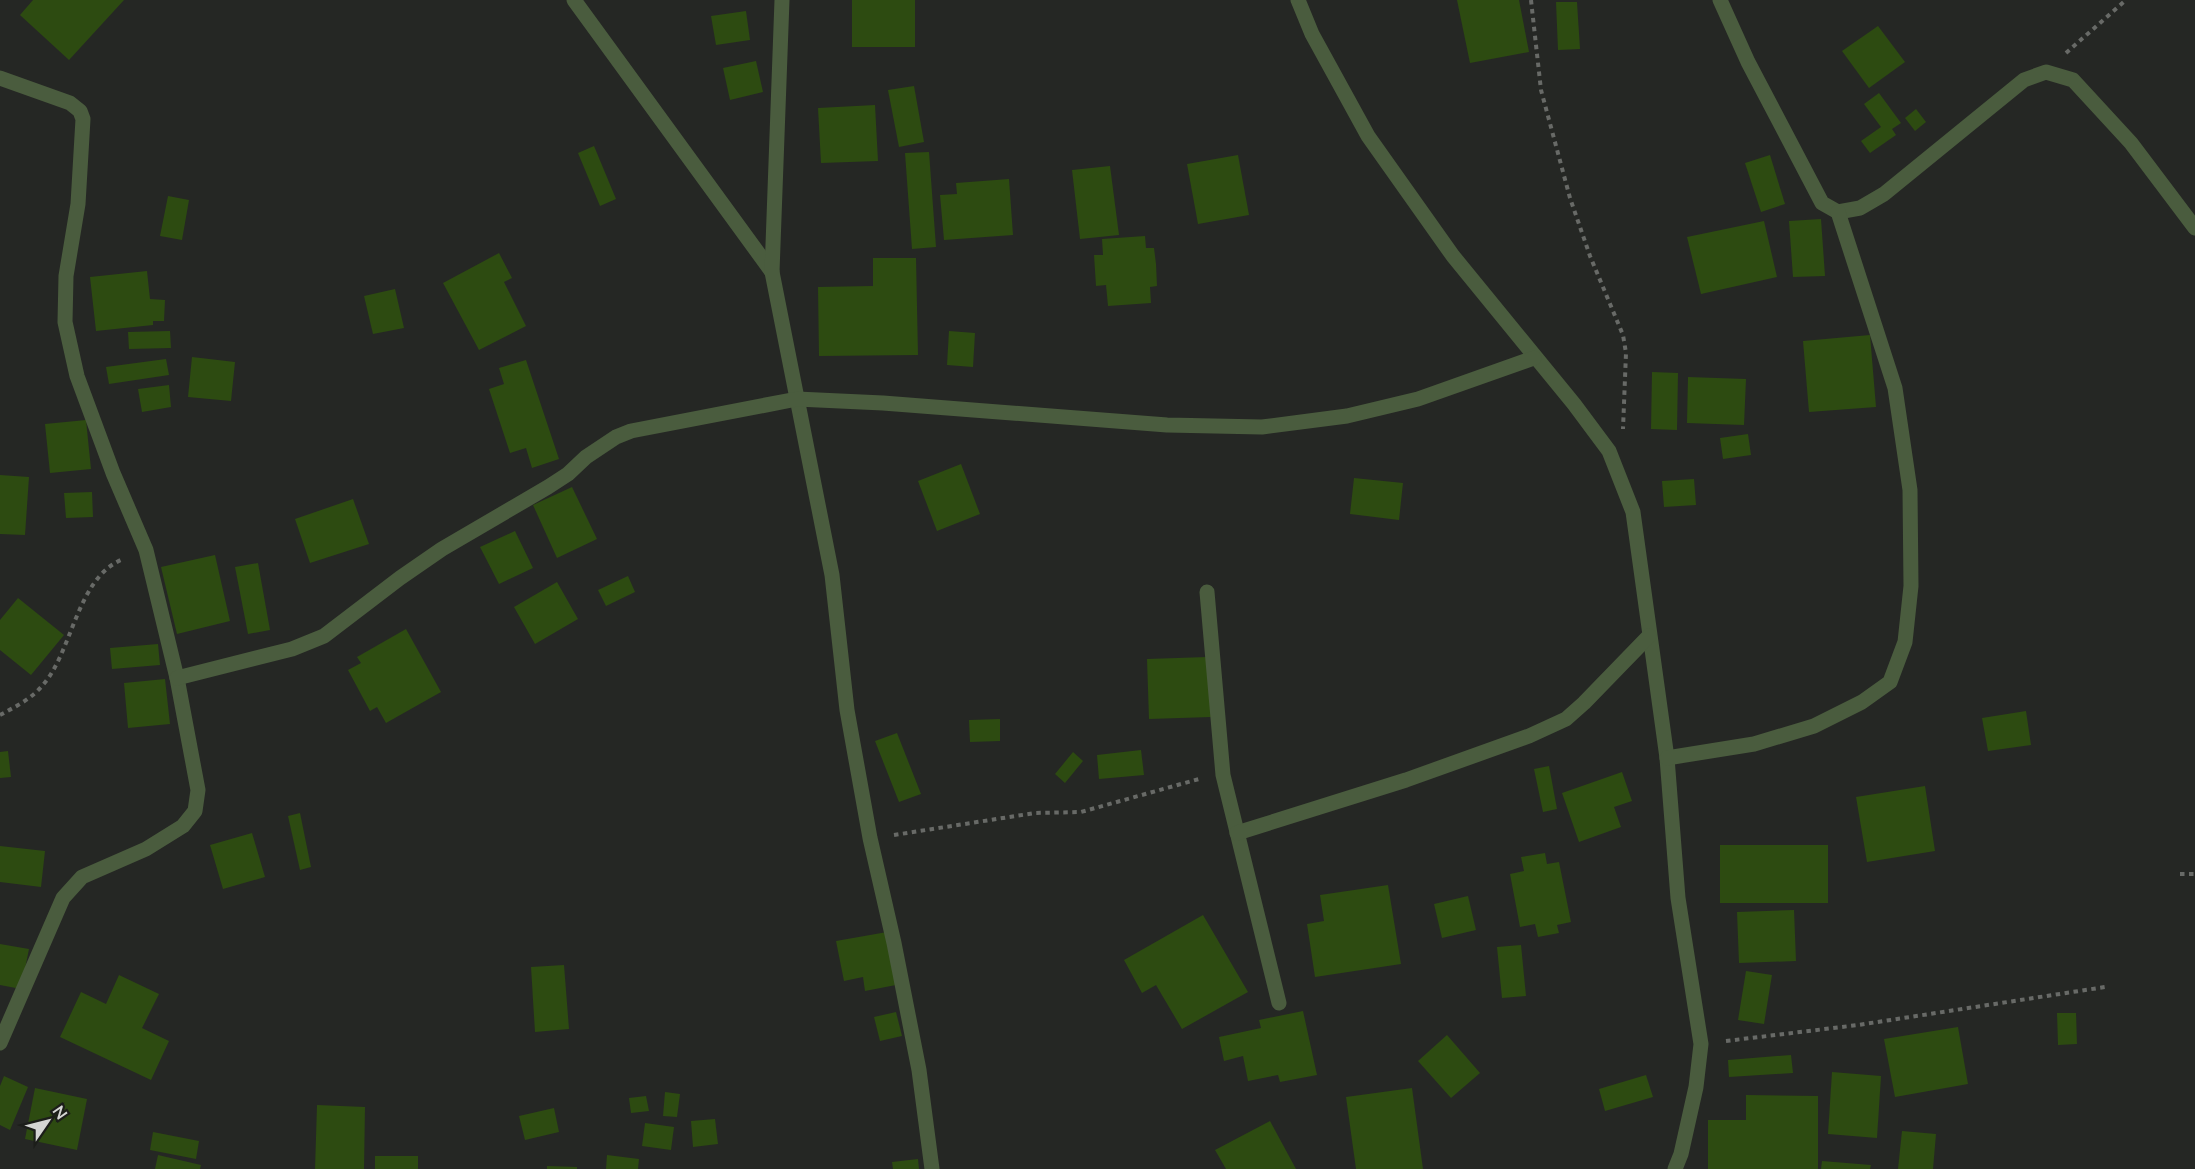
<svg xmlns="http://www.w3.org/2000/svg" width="2195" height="1169" viewBox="0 0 2195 1169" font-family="Lato,sans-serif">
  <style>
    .building { fill: #2d4b11 }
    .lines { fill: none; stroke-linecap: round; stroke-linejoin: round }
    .path { stroke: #686a67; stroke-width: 4; stroke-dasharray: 4.5 4.5; stroke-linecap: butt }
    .minor { stroke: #4a5c3e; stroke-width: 15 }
  </style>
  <rect width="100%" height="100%" fill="#252724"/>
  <g class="building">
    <polygon points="33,0 124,0 69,60 20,15"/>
    <rect x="852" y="0" width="63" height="47"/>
    <polygon points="1457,0 1519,0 1529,52 1470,63"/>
    <polygon points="1556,2 1577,2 1580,49 1558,50"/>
    <polygon points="746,11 750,40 716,45 711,16"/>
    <polygon points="1878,26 1905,62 1869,88 1842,51"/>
    <polygon points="756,61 763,92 730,100 723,68"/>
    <polygon points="914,86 924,142 899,147 888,90"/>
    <polygon points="1879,93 1901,123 1892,129 1896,135 1870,153 1861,141 1881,127 1864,104"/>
    <polygon points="875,105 878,161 821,163 818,108"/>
    <polygon points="1916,109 1926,122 1915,131 1905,118"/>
    <polygon points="594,146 616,199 600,206 578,153"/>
    <polygon points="929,152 936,247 912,249 905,153"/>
    <polygon points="1238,155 1249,215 1198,224 1187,164"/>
    <polygon points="1770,155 1785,204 1761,212 1745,163"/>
    <polygon points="1110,166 1119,235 1080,239 1072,170"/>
    <polygon points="1009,179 1013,235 944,240 940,195 957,194 956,183"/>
    <polygon points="168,196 189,200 182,240 160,236"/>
    <polygon points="1821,219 1825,276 1793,277 1789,221"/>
    <polygon points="1764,221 1777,277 1701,294 1687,237"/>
    <polygon points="1145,236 1146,248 1154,248 1156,264 1157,286 1150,287 1151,303 1108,306 1106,285 1096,286 1094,255 1103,255 1102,239"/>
    <polygon points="499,253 512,278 504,282 526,326 479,350 443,283"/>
    <polygon points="873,258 916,258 918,355 819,356 818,287 873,286"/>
    <polygon points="147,271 150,299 165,300 164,321 153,321 153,325 96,331 90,277"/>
    <polygon points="395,289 404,328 373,334 364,296"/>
    <polygon points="170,331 171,348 129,349 128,332"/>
    <polygon points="949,331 975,333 973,367 947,365"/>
    <polygon points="1870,335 1876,407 1809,412 1803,341"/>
    <polygon points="192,357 235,362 231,401 188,397"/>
    <polygon points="166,359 169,375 109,384 106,367"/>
    <polygon points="526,360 559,459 532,468 526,448 510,453 489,389 504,384 499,368"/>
    <polygon points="1652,372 1678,373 1677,430 1651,429"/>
    <polygon points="1688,377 1746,379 1744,425 1687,423"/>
    <polygon points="169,385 171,407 142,412 138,389"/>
    <polygon points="86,420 91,469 50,473 45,424"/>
    <polygon points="1748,434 1751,455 1723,459 1720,438"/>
    <polygon points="961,464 980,514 937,531 918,481"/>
    <polygon points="0,475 29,477 25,535 0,534"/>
    <polygon points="1354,478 1403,483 1399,520 1350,514"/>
    <polygon points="1694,479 1696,505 1664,507 1662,481"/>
    <polygon points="572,487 597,539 557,558 533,505"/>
    <polygon points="92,492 93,517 66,518 64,493"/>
    <polygon points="353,499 369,544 310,563 295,519"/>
    <polygon points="515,531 533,568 499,584 480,547"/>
    <polygon points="215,555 230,621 177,634 161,567"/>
    <polygon points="258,563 270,630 248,634 235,567"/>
    <polygon points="628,576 635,592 606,606 598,590"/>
    <polygon points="557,582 578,619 535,644 514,607"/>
    <polygon points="18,598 64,635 31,675 0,650 0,620"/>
    <polygon points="406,629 441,692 386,723 377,707 370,711 348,670 361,663 357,657"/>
    <polygon points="158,644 160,665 112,669 110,648"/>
    <polygon points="1207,657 1211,717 1149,719 1147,659"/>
    <polygon points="165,679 170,724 128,728 124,683"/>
    <polygon points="2026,711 2031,745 1988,751 1982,718"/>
    <polygon points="1000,719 1000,741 970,742 969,720"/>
    <polygon points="897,733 921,794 899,802 875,741"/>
    <polygon points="1141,750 1144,775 1099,779 1097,755"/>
    <polygon points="8,751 11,777 0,778 0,752"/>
    <polygon points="1073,752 1083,761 1065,783 1055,774"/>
    <polygon points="1549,766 1557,809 1543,812 1534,769"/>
    <polygon points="1622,772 1632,801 1614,807 1621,827 1579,842 1562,793"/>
    <polygon points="1925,786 1935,851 1867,862 1856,797"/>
    <polygon points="300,813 311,867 300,870 288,816"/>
    <polygon points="252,833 265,877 223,889 210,845"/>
    <rect x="1720" y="845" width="108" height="58"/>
    <polygon points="0,846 45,851 41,887 0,882"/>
    <polygon points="1545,853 1547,864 1559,862 1571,922 1557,925 1559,933 1538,937 1535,924 1520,927 1510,874 1524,871 1521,857"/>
    <polygon points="1388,885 1401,964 1315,977 1307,924 1324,921 1320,895"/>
    <polygon points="1468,896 1476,930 1442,938 1434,904"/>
    <polygon points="1794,910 1796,961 1739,963 1737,912"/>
    <polygon points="1203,915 1248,992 1182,1029 1156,985 1142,993 1124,960"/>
    <polygon points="887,932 896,985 865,991 863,977 844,981 836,941"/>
    <polygon points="0,944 29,949 21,989 0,985"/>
    <polygon points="1521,945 1526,996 1502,998 1497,947"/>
    <polygon points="564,965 569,1029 535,1032 531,967"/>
    <polygon points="1746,971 1772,975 1764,1024 1738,1020"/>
    <polygon points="119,975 159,994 142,1028 169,1041 151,1080 60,1037 81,992 106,1004"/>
    <polygon points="1303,1011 1317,1075 1280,1082 1278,1075 1248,1081 1243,1056 1224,1061 1219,1037 1261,1028 1259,1020"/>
    <polygon points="896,1012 902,1036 880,1041 874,1017"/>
    <polygon points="2057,1013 2076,1013 2077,1044 2058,1045"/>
    <polygon points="1958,1027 1968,1084 1895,1097 1884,1039"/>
    <polygon points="1447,1035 1480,1073 1451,1098 1418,1061"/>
    <polygon points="1791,1055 1793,1073 1729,1077 1728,1060"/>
    <polygon points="1832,1072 1881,1076 1877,1138 1828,1134"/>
    <polygon points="1646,1075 1653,1097 1605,1111 1599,1089"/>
    <polygon points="4,1076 28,1087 10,1130 0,1125 0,1086"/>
    <polygon points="35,1088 87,1099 77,1150 25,1139"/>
    <polygon points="1412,1088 1423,1169 1356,1169 1346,1097"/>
    <polygon points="665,1092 680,1094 677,1117 663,1116"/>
    <polygon points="1746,1095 1818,1096 1818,1169 1708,1169 1708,1120 1746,1120"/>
    <polygon points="646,1096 649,1111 631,1113 629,1098"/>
    <polygon points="317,1105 365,1107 364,1169 315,1169"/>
    <polygon points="554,1108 559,1132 525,1140 519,1116"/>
    <polygon points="715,1119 718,1144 693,1147 691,1121"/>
    <polygon points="1270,1121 1296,1169 1226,1169 1215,1150"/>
    <polygon points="645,1123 674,1127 671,1150 642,1146"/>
    <polygon points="1902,1131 1936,1134 1933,1169 1898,1169"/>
    <polygon points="153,1132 199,1141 196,1159 150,1150"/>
    <polygon points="158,1155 201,1165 200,1169 155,1169"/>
    <polygon points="607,1155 639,1159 638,1169 606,1169"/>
    <rect x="375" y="1156" width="43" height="13"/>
    <polygon points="918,1159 919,1169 893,1169 892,1162"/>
    <polygon points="1822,1161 1871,1165 1870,1169 1821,1169"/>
    <polygon points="547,1166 577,1167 577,1169 547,1169"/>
  </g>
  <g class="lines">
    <g class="path">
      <polyline points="1531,0 1541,90 1570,198 1590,256 1623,335 1626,353 1623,429"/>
      <polyline points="2066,53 2126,0"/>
      <path d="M0 715C15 707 31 699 42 686 73 652 76 578 123 559"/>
      <polyline points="894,835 1035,813 1081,812 1199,779"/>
      <polyline points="2180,874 2195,874"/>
      <polyline points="1726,1041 1858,1025 2105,987"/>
    </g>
    <g class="minor">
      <polyline points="574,0 772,272"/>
      <polyline points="782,0 772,272 832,575 847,710 870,838 894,943 919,1070 932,1169"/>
      <polyline points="1298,0 1312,34 1368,136 1453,256 1574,404 1609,451 1633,512 1667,758 1678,898 1701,1044 1696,1087 1681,1154 1675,1169"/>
      <polyline points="1720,0 1748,62 1822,203 1838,212 1860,208 1884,194 2024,80 2046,72 2073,80 2131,143 2195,228"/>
      <polyline points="0,78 70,103 80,111 83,119 78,204 66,276 65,322 77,376 113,473 146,550 177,678 198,790 195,811 183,826 146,849 82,877 63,898 0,1043"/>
      <polyline points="1207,592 1223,775 1279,1003"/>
      <polyline points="177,678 292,649 324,636 400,578 442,549 548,487 568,474 586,457 616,437 631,431 797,399 883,403 1167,425 1262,427 1347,416 1418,399 1534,358"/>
      <polyline points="1667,758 1754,744 1814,726 1862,702 1890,682 1905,642 1911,586 1910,490 1895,388 1838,212"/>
      <polyline points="1237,833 1406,780 1529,736 1566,719 1584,703 1649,636"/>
    </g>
  </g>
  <g transform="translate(48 1121) rotate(55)" stroke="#1c1e1a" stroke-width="4.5" paint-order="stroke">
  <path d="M0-4.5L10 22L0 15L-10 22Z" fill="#d5d6d4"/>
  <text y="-9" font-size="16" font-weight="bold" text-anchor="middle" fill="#d5d6d4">N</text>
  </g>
</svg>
